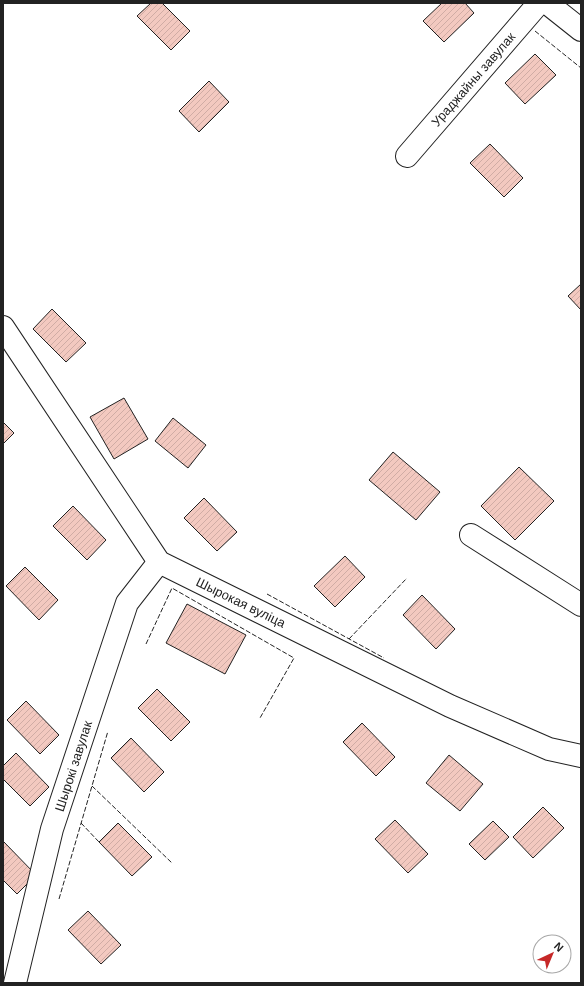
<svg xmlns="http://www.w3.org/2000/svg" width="584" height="986" viewBox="0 0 584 986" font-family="Arial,sans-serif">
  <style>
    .building { fill: url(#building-hatch); stroke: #222 }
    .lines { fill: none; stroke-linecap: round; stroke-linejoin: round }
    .minor-casing { stroke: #222; stroke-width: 24 }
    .minor { stroke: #fff; stroke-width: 22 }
    .fence { stroke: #222; stroke-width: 1; stroke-dasharray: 5 2; stroke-linecap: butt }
    .labels { text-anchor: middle; stroke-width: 3; stroke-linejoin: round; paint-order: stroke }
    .street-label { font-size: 13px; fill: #222; stroke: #fff }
  </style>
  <defs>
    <pattern id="building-hatch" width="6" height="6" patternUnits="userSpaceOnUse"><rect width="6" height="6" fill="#f3c9c0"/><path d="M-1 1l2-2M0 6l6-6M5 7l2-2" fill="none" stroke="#d0aca5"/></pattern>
  </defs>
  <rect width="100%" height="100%" fill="#fff"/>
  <g class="building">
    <polygon points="151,3 162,3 190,31 171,50 137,16"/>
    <polygon points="442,3 465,3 474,13 444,42 423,21"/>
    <polygon points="535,54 556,75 525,104 505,83"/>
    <polygon points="209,81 229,102 199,132 179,111"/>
    <polygon points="490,144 523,178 504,197 470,163"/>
    <polygon points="581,284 581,310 568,296"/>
    <polygon points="52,309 86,343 66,362 33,329"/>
    <polygon points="124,398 148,439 114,459 90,417"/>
    <polygon points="173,418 206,445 188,468 155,441"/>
    <polygon points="3,422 14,433 3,444"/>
    <polygon points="393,452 440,492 416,520 369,480"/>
    <polygon points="519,467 554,501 515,540 481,506"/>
    <polygon points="204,498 237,532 217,551 184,518"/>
    <polygon points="73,506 106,540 87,560 53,526"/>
    <polygon points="345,556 365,577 335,607 314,586"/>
    <polygon points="25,567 58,600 39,620 6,586"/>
    <polygon points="422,595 455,629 436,649 403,615"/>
    <polygon points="187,604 246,635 225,674 166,643"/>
    <polygon points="157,689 190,722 171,741 138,708"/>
    <polygon points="26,701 59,735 40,754 7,720"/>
    <polygon points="362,723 395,757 376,776 343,742"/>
    <polygon points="131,738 164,772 144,792 111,758"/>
    <polygon points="16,753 49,787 30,806 3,779 3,766"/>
    <polygon points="449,755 483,784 460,811 426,783"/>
    <polygon points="543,807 564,828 533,858 513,837"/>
    <polygon points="395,820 428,854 408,873 375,839"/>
    <polygon points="493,821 509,837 485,860 469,844"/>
    <polygon points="118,823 152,857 132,876 99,842"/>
    <polygon points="3,841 36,875 17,894 3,880"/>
    <polygon points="88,911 121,945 101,964 68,930"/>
  </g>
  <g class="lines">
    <defs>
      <g id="minor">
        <polyline points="547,3 581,30"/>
        <polyline points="407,156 539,3"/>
        <polyline points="3,327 159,562 450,706 549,749 581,756"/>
        <polyline points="471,535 581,605"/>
        <polyline points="15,983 52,829 127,603 159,562"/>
      </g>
    </defs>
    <use href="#minor" class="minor-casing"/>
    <use href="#minor" class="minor"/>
    <g class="fence">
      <polyline points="535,31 581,68"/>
      <polyline points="267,594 384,658"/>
      <polyline points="349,639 407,578"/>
      <polyline points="146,644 172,588 294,658 260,718"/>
      <polyline points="92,786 172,863"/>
      <polyline points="81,823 99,842"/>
      <polyline points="59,899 108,731"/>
    </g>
  </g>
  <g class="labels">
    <g class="street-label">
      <text transform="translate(473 79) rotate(-49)" y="5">Ураджайны завулак</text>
      <text transform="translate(241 602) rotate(26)" y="5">Шырокая вуліца</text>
      <text transform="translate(73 766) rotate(-72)" y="5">Шырокі завулак</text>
    </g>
  </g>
  <rect width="584" height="986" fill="none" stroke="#222222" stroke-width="8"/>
  <g transform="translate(552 954) rotate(44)"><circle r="19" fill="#ffffff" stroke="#a7a7a7"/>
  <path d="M0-3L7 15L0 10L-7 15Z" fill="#c62828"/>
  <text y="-6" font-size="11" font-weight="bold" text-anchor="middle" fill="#222222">N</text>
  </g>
</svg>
